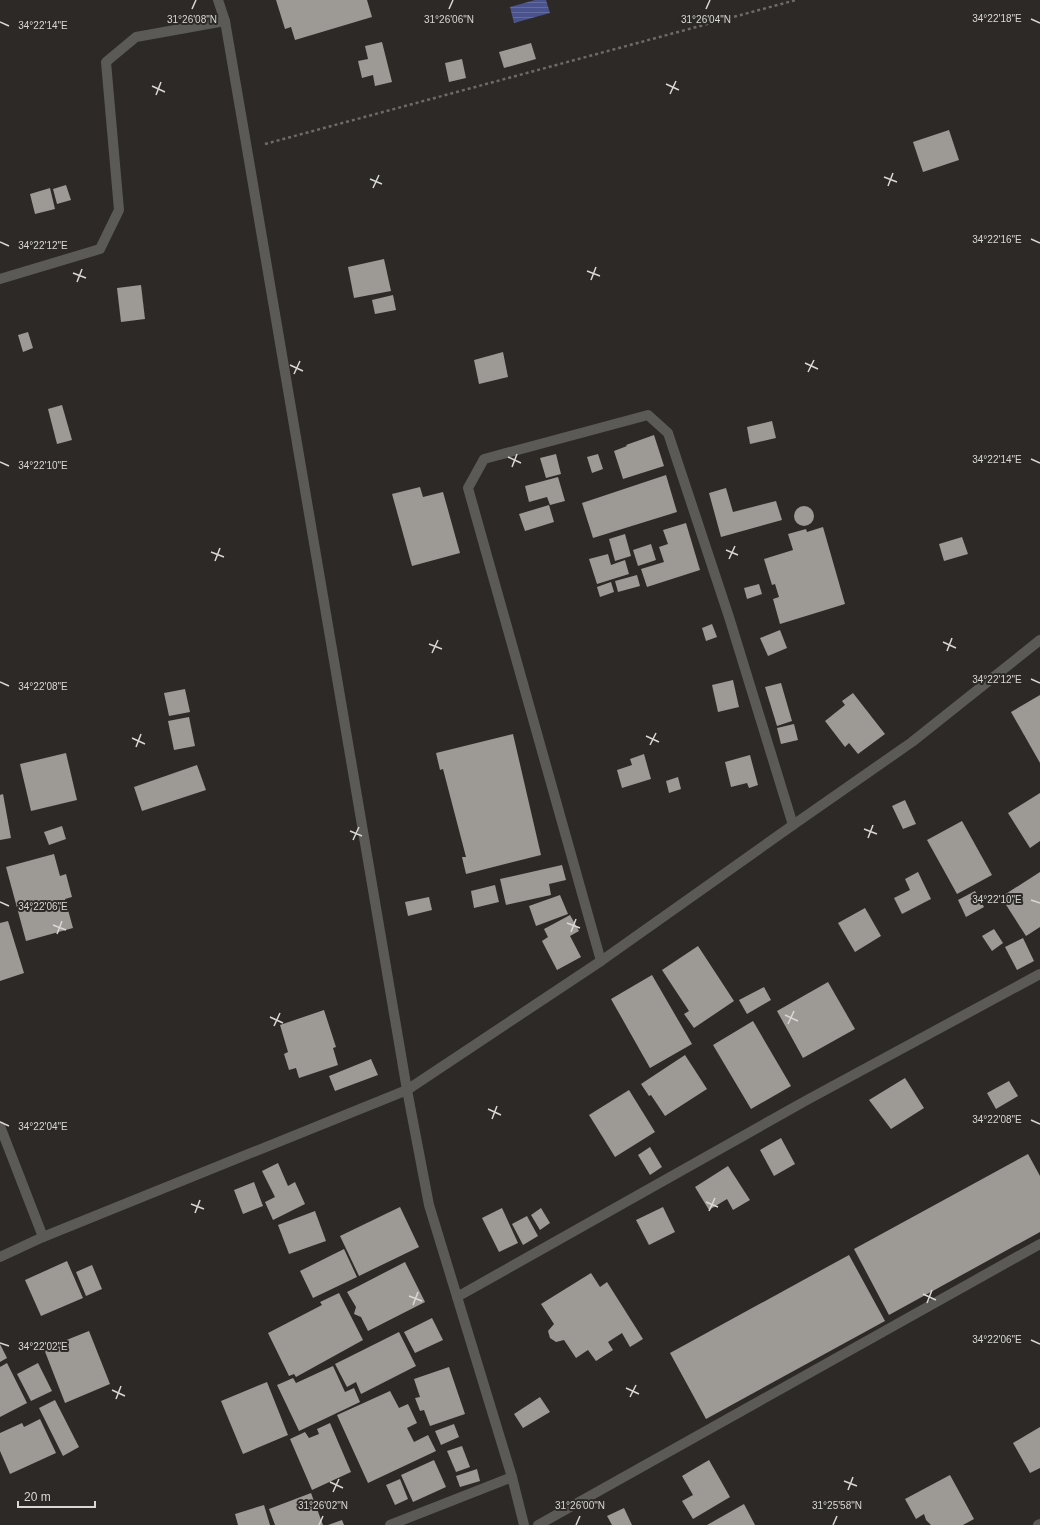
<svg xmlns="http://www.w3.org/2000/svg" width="1040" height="1525" viewBox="0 0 1040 1525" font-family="Helvetica,sans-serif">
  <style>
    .water { fill: url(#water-rules) }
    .building { fill: #9d9a96 }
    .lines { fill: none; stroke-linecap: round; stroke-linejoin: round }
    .path { stroke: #6d6b68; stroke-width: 2.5; stroke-dasharray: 3 3; stroke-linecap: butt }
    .minor { stroke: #5c5a56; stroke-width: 10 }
    .tertiary { stroke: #5c5a56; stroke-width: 10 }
    .ticks { fill: none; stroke: #d9d8d5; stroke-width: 1.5 }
    .ticks-label { font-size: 10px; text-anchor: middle; fill: #d9d8d5; stroke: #2c2926; stroke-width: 4; stroke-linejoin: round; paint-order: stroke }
  </style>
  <defs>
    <pattern id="water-rules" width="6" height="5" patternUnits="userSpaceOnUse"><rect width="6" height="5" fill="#4b538f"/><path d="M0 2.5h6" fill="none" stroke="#646b9e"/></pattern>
  </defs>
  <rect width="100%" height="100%" fill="#2c2926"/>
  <polygon class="water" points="535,0 546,0 550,13 514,23 510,7"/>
  <g class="building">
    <polygon points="276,0 367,0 372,17 295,40 291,27 285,29"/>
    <polygon points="382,42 392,82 375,86 373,75 362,78 358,61 368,59 365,46"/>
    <polygon points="531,43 536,59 504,68 499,52"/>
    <polygon points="462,59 466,78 449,82 445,63"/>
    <polygon points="949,130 959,160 923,172 913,142"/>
    <polygon points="66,185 71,200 57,204 53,189"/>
    <polygon points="50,188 55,209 35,214 30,194"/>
    <polygon points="384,259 391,291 354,298 348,267"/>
    <polygon points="141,285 145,319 121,322 117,288"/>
    <polygon points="393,295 396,310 375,314 372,300"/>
    <polygon points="28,332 33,348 23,352 18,335"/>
    <polygon points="503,352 508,377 479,384 474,360"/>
    <polygon points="62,405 72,440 57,444 48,409"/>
    <polygon points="772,421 776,438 750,444 747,427"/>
    <polygon points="654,435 664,466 623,479 614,451 627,446 626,445"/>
    <polygon points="556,454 561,474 546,478 540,458"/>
    <polygon points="598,454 603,469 592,473 587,457"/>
    <polygon points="666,475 677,512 593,538 582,503"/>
    <polygon points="558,477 565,501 550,505 547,497 529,502 525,486"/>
    <polygon points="420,487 423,497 443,492 460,553 412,566 392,494"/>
    <polygon points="726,488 733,512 776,501 782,520 721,537 709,493"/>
    <polygon points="549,505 554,522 525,531 519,514"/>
    <circle cx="804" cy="516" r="10"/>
    <polygon points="686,523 700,570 647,587 641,569 664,562 659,547 668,544 663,530"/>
    <polygon points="823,527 845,604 780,624 773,599 779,597 775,584 772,585 764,559 793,550 788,534 806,529 807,532"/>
    <polygon points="625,534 631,556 615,561 609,539"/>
    <polygon points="962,537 968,554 944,561 939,544"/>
    <polygon points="651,544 656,560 638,566 633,550"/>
    <polygon points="608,554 611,565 625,560 629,574 597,584 589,559"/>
    <polygon points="637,575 640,586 618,592 615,581"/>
    <polygon points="611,582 614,592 600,597 597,587"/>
    <polygon points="759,584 762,594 747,599 744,588"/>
    <polygon points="712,624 717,637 706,641 702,628"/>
    <polygon points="780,630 787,648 768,656 760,638"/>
    <polygon points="733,680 739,707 718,712 712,685"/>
    <polygon points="781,683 792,721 777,726 765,687"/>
    <polygon points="185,689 190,712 169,716 164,693"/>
    <polygon points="853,693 885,734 858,754 849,743 845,747 825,721 845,705 842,701"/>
    <polygon points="1040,695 1040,763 1011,712"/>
    <polygon points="189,717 195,746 174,750 168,721"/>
    <polygon points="794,724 798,740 781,744 777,728"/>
    <polygon points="513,734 541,855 466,874 462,857 466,857 443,769 440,770 436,753"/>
    <polygon points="66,753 77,800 31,811 20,764"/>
    <polygon points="644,754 651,779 622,788 617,770 632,765 630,759"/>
    <polygon points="750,755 758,785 749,788 747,783 731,787 725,762"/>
    <polygon points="197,765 206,790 142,811 134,787"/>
    <polygon points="678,777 681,789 669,793 666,781"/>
    <polygon points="1040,793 1040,841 1030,848 1008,813"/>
    <polygon points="3,794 11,838 0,840 0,795"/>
    <polygon points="905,800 916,824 903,829 892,806"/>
    <polygon points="962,821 992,875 957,894 927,840"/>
    <polygon points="62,826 66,839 49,845 44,832"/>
    <polygon points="54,854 60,876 66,874 72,897 65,899 73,928 26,941 6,867"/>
    <polygon points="562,865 566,880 549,884 551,895 506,905 500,879"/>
    <polygon points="918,872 931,899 902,914 894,898 910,890 905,879"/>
    <polygon points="1040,872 1040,927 1026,936 1001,897"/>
    <polygon points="495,885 499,902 474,908 471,891"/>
    <polygon points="975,891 984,907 966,917 958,900"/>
    <polygon points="560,895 568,914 536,926 529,906"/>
    <polygon points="429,897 432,910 408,916 405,902"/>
    <polygon points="865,908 881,936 855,952 838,923"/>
    <polygon points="570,915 579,931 570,936 581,957 557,970 542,941 548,937 544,929"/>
    <polygon points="8,921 24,973 0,981 0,923"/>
    <polygon points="994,929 1003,943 992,951 982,936"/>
    <polygon points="1023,938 1034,961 1017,970 1005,947"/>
    <polygon points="698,946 734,1001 694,1028 684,1014 689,1011 662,970"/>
    <polygon points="652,975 692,1044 650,1068 611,999"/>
    <polygon points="828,982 855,1029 803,1058 777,1011"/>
    <polygon points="764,987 771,1000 747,1014 739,1000"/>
    <polygon points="324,1010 336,1047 333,1048 338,1065 299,1078 296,1068 289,1070 284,1054 288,1052 280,1025"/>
    <polygon points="753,1021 791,1086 751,1109 713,1045"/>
    <polygon points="685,1055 707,1089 665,1116 651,1095 649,1096 641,1084"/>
    <polygon points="371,1059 378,1075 335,1091 329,1076"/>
    <polygon points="905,1078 924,1108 891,1129 869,1100"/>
    <polygon points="1009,1081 1018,1096 996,1109 987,1093"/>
    <polygon points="629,1090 655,1132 615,1157 589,1115"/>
    <polygon points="781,1138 795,1164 774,1176 760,1150"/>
    <polygon points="650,1147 662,1167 650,1175 638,1155"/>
    <polygon points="1028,1154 1040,1176 1040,1232 889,1315 854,1249"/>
    <polygon points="278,1163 288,1186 295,1182 305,1204 273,1220 265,1202 275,1197 262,1171"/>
    <polygon points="728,1166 750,1200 733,1210 727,1199 709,1210 695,1187"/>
    <polygon points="254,1182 263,1206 243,1214 234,1190"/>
    <polygon points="400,1207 419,1247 359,1276 340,1236"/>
    <polygon points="663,1207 675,1232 649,1245 636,1220"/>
    <polygon points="502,1208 518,1243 499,1252 482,1218"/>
    <polygon points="541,1208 550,1223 540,1230 531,1215"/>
    <polygon points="315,1211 326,1241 289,1254 278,1225"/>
    <polygon points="527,1216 538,1236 523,1245 512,1224"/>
    <polygon points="344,1249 357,1277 313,1298 300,1271"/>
    <polygon points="849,1255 885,1321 706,1419 670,1353"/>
    <polygon points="67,1261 83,1298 41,1316 25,1280"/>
    <polygon points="405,1262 425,1302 368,1331 361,1317 354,1314 356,1307 347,1292"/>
    <polygon points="92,1265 102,1289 86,1296 76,1272"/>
    <polygon points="591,1273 600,1287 607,1282 643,1339 630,1347 622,1333 608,1342 613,1350 596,1361 588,1350 576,1358 564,1340 556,1342 550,1338 548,1331 554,1324 541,1304"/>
    <polygon points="339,1293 363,1340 296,1377 294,1374 289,1376 268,1333 322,1305 320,1302"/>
    <polygon points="432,1318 443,1340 415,1353 404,1332"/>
    <polygon points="89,1331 110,1384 65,1403 44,1349"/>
    <polygon points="399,1332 416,1366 361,1394 356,1382 347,1387 335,1364"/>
    <polygon points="0,1344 7,1358 0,1362"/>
    <polygon points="7,1363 27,1403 0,1417 0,1367"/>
    <polygon points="38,1363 52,1391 31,1401 17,1374"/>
    <polygon points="333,1366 345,1392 354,1388 360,1402 299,1431 277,1385 293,1378 296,1383"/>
    <polygon points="449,1367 465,1414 430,1426 424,1410 420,1411 415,1398 420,1397 414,1379"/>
    <polygon points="267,1382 288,1435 243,1454 221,1401"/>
    <polygon points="390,1391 399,1408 408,1404 417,1423 407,1428 414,1442 428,1435 436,1451 368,1483 337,1415"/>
    <polygon points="540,1397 550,1412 523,1428 514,1414"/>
    <polygon points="55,1400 79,1447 63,1456 39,1408"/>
    <polygon points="40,1419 56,1453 10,1474 0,1451 0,1433 22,1423 24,1427"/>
    <polygon points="330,1423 351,1472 312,1490 290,1439 305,1432 309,1438 319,1434 317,1429"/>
    <polygon points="454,1424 459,1437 441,1445 435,1431"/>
    <polygon points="1040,1427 1040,1468 1030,1473 1013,1443"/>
    <polygon points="462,1446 470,1467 456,1472 447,1451"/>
    <polygon points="434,1460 446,1487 413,1502 401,1475"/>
    <polygon points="709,1460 730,1497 693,1519 682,1501 693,1495 682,1476"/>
    <polygon points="477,1469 480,1481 460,1487 456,1476"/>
    <polygon points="950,1475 974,1519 963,1525 931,1525 926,1520 924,1514 916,1519 905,1499"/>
    <polygon points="400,1479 408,1499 395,1505 386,1485"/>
    <polygon points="311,1493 323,1525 275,1525 269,1509"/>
    <polygon points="744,1504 755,1525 707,1525"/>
    <polygon points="264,1505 270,1525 238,1525 235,1514"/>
    <polygon points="624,1508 632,1525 612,1525 607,1516"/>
    <polygon points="342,1520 344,1525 328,1525"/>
  </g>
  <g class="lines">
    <polyline class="path" points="265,144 796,0"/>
    <g class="minor">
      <polyline points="0,279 100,249 119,210 106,62 136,37 225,21"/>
      <polyline points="601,961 468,488 484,459 648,415 668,433 729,617 793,825"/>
      <polyline points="0,1126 43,1237"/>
      <polyline points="0,1257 43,1237 407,1090 601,961 793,825 912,742 1040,640"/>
      <polyline points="457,1297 807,1100 1040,974"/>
      <polyline points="390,1525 512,1477"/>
      <polyline points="538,1525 1040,1244"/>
      <polyline points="1038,1525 1040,1524"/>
    </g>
    <polyline class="tertiary" points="218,0 225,21 247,149 407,1090 429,1205 512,1477 524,1525"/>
  </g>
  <path class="ticks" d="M192 9 196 0M449 9 453 0M706 9 710 0M1031 19 1040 23M0 22 9 26M666 84 679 90M152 86 165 92M670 94 676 81M156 95 161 82M884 177 897 182M370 179 382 184M888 186 893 173M373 188 379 175M1031 239 1040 243M0 242 9 246M587 271 600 276M73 273 86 278M591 280 596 267M77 282 82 269M805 363 818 369M290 365 303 371M808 372 814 360M294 374 300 361M508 457 521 463M1031 459 1040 463M0 462 9 466M512 467 517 454M726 550 738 555M211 552 224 557M729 559 735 546M215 561 220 548M943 642 956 648M429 644 442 649M947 651 952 638M432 653 438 640M1031 679 1040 683M0 682 9 686M646 736 659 742M132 738 145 744M650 745 656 733M136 747 141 734M864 829 877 834M350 831 362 836M868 838 873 825M353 840 359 827M1031 900 1040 903M0 902 9 906M567 923 580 928M53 925 66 930M571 932 576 919M57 934 62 921M785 1015 798 1021M270 1017 283 1023M788 1024 794 1011M274 1026 280 1013M488 1109 501 1115M492 1119 497 1106M1031 1120 1040 1124M0 1122 9 1126M706 1202 718 1207M191 1204 204 1209M709 1211 715 1198M195 1213 200 1200M923 1294 936 1300M409 1296 422 1301M927 1303 932 1290M413 1305 418 1292M1031 1340 1040 1344M0 1343 9 1346M626 1388 639 1394M112 1390 125 1396M630 1397 636 1385M116 1399 121 1386M844 1481 857 1486M330 1482 343 1488M848 1490 853 1477M333 1492 339 1479M319 1525 323 1516M576 1525 580 1516M833 1525 837 1516"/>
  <g class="ticks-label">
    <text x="997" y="22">34°22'18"E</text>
    <text x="192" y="23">31°26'08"N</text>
    <text x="449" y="23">31°26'06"N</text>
    <text x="706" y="23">31°26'04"N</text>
    <text x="43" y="29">34°22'14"E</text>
    <text x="997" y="243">34°22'16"E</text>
    <text x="43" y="249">34°22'12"E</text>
    <text x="997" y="463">34°22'14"E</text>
    <text x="43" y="469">34°22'10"E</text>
    <text x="997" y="683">34°22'12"E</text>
    <text x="43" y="690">34°22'08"E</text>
    <text x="997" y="903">34°22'10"E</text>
    <text x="43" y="910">34°22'06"E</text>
    <text x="997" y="1123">34°22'08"E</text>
    <text x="43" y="1130">34°22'04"E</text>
    <text x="997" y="1343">34°22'06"E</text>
    <text x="43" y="1350">34°22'02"E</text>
    <text x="323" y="1509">31°26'02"N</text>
    <text x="580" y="1509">31°26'00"N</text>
    <text x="837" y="1509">31°25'58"N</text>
  </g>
  <path d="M18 1501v6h77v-6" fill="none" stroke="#d9d8d5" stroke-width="2"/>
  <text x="24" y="1501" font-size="12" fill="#d9d8d5" stroke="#2c2926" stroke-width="3" paint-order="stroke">20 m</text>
</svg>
